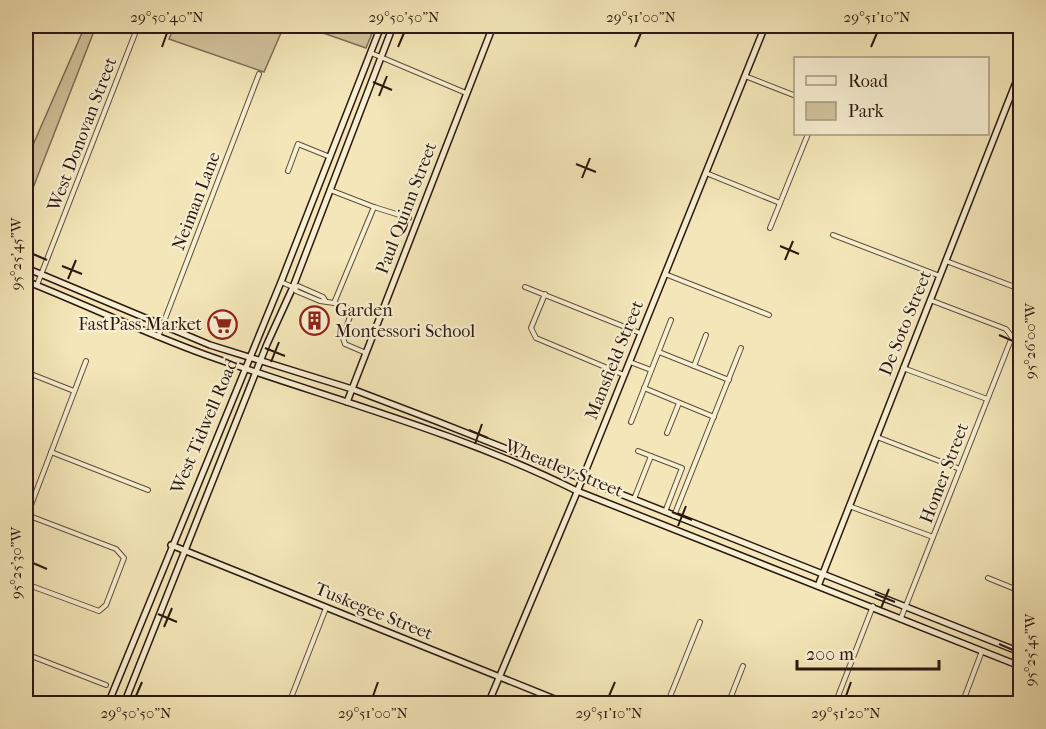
<svg xmlns="http://www.w3.org/2000/svg" width="1046" height="729" viewBox="0 0 1046 729" font-family="'IM FELL French Canon',serif">
  <style>
    .green { fill: #d1c39c; stroke: #7e6e56; stroke-width: 1.5 }
    .lines { fill: none; stroke-linecap: round; stroke-linejoin: round }
    .street-casing { stroke: #5e4c3b; stroke-width: 6 }
    .secondary-casing { stroke: #2c1811; stroke-width: 8 }
    .street { stroke: #f7efd1; stroke-width: 4 }
    .secondary { stroke: #f7efd1; stroke-width: 5 }
    .ticks { fill: none; stroke: #2c1811; stroke-width: 2 }
    .labels { text-anchor: middle; stroke-width: 4.5; stroke-linejoin: round; paint-order: stroke }
    .street-label { font-size: 18px; fill: #2c1811; stroke: #f7efd1 }
    .poi-label { font-size: 18px; fill: #2c1811; stroke: #f7efd1; text-anchor: start }
    .neatline { fill: none; stroke: #2c1811; stroke-width: 2 }
    .ticks-label { font-size: 15px; text-anchor: middle; fill: #2c1811 }
  </style>
  <rect width="100%" height="100%" fill="#f3e6b8"/>
  <filter id="stains"><feTurbulence type="fractalNoise" baseFrequency=".00333" numOctaves="4"/><feColorMatrix values="0 0 0 0 .2 0 0 0 0 .09 0 0 0 0 .02 0 0 0 .5 -.17"/></filter>
  <radialGradient id="worn" r=".72"><stop offset=".6" stop-color="#630" stop-opacity="0"/><stop offset="1" stop-color="#630" stop-opacity=".3"/></radialGradient>
  <g class="green">
    <polygon points="85,26 96,26 26,206 26,161"/>
    <polygon points="174,26 284,26 264,72 169,39"/>
    <polygon points="303,26 375,26 366,48"/>
  </g>
  <g class="lines">
    <defs>
      <g id="street">
        <polyline points="371,53 466,93"/>
        <polyline points="745,76 796,96"/>
        <polyline points="288,171 298,144 330,157"/>
        <polyline points="706,173 780,203"/>
        <polyline points="374,207 409,218"/>
        <polyline points="770,228 808,134"/>
        <polyline points="833,235 940,276"/>
        <polyline points="946,261 1020,289"/>
        <polyline points="665,274 769,315"/>
        <polyline points="281,282 295,288 298,286 323,297 325,300"/>
        <polyline points="37,285 138,26"/>
        <polyline points="525,287 640,333"/>
        <polyline points="295,288 296,291 320,301 334,303 374,207 330,190"/>
        <polyline points="545,294 531,328 536,338 624,375"/>
        <polyline points="334,303 348,308 351,313 343,338 345,344 366,353"/>
        <polyline points="158,337 259,74"/>
        <polyline points="659,352 729,380"/>
        <polyline points="630,362 651,370"/>
        <polyline points="694,366 706,335"/>
        <polyline points="903,368 987,399"/>
        <polyline points="26,372 74,391"/>
        <polyline points="644,388 714,417"/>
        <polyline points="631,422 671,320"/>
        <polyline points="667,433 679,403"/>
        <polyline points="877,437 960,469"/>
        <polyline points="638,451 682,468 665,512"/>
        <polyline points="51,452 148,490"/>
        <polyline points="634,499 651,456"/>
        <polyline points="849,506 933,537"/>
        <polyline points="674,516 741,348"/>
        <polyline points="26,518 86,361"/>
        <polyline points="988,578 1020,591"/>
        <polyline points="26,584 99,611 106,605 124,558 116,549 27,515"/>
        <polyline points="901,618 1012,337 1006,329 930,300"/>
        <polyline points="26,654 106,685"/>
        <polyline points="289,703 326,608"/>
        <polyline points="667,704 700,622"/>
        <polyline points="728,704 743,666"/>
        <polyline points="835,704 873,606"/>
        <polyline points="962,704 982,651"/>
      </g>
      <g id="secondary">
        <polyline points="26,268 210,345 352,389 436,421 1020,652"/>
        <path d="M26 281C86 305 145 333 206 355 330 399 459 432 577 491L1020 666"/>
        <polyline points="347,402 493,26"/>
        <polyline points="171,545 567,704"/>
        <polyline points="818,586 1020,72"/>
        <polyline points="108,704 281,282 381,26"/>
        <polyline points="124,704 267,344 293,287 393,26"/>
        <polyline points="488,704 575,497 765,26"/>
      </g>
    </defs>
    <use href="#street" class="street-casing"/>
    <use href="#secondary" class="secondary-casing"/>
    <use href="#street" class="street"/>
    <use href="#secondary" class="secondary"/>
  </g>
  <path class="ticks" d="M162 47 167 33M398 47 404 33M635 47 641 33M871 47 877 33M373 82 392 90M379 96 387 76M576 164 596 172M582 178 590 158M780 246 799 254M33 254 47 260M785 260 793 241M62 266 82 274M68 279 76 260M999 335 1013 341M265 348 285 356M271 362 279 342M469 430 488 438M475 444 482 424M672 512 692 520M678 526 686 506M33 563 47 569M875 594 895 602M881 608 889 589M158 614 177 622M164 627 172 608M999 644 1013 650M136 696 142 682M373 696 378 682M609 696 615 682M846 696 851 682"/>
  <defs>
    <symbol id="building-ring" viewBox="-11 -11 22 22"><circle r="9.5" fill="#f7efd1" stroke="#8f2418" stroke-width="1.5"/><path d="M-4-6H4V6H1V3H-1V6H-4ZM-2.5-4.3h1.7v1.8h-1.7ZM.8-4.3h1.7v1.8H.8ZM-2.5-1h1.7V.8h-1.7ZM.8-1h1.7V.8H.8Z" fill="#8f2418"/></symbol>
    <symbol id="supermarket-ring" viewBox="-11 -11 22 22"><circle r="9.5" fill="#f7efd1" stroke="#8f2418" stroke-width="1.5"/><path d="M-6-5.5h2.5l.6 2H6L4.5 2H-2.5L-4.4-4H-6ZM-1.5 3.2a1.3 1.3 0 1 0 .1 0ZM3 3.2a1.3 1.3 0 1 0 .1 0Z" fill="#8f2418"/></symbol>
  </defs>
  <g fill-rule="evenodd">
    <use href="#building-ring" x="298" y="304" width="33" height="33"/>
    <use href="#supermarket-ring" x="206" y="308" width="33" height="33"/>
  </g>
  <g class="labels">
    <g class="street-label">
      <text transform="translate(82 134) rotate(-69)" y="6">West Donovan Street</text>
      <text transform="translate(196 201) rotate(-69)" y="6">Neiman Lane</text>
      <text transform="translate(406 208) rotate(-69)" y="6">Paul Quinn Street</text>
      <text transform="translate(905 323) rotate(-68)" y="6">De Soto Street</text>
      <text transform="translate(614 360) rotate(-68)" y="6">Mansfield Street</text>
      <text transform="translate(204 426) rotate(-67)" y="6">West Tidwell Road</text>
      <text transform="translate(564 468) rotate(22)" y="6">Wheatley Street</text>
      <text transform="translate(944 473) rotate(-69)" y="6">Homer Street</text>
      <text transform="translate(374 611) rotate(22)" y="6">Tuskegee Street</text>
    </g>
    <g class="poi-label">
      <text x="335" y="316">Garden<tspan x="335" dy="21">Montessori School</tspan></text>
      <text x="202" y="330" text-anchor="end">FastPass Market</text>
    </g>
  </g>
  <rect width="1046" height="729" fill="none" stroke="#f3e6b8" stroke-width="66"/>
  <rect x="794" y="57" width="195" height="78" fill="#f7efd1" stroke="#a69984" stroke-width="1.5"/>
  <rect x="806" y="76" width="30" height="9" fill="#f7efd1" stroke="#a69984" stroke-width="1.5"/>
  <text x="848" y="87" font-size="18" fill="#2c1811">Road</text>
  <rect x="806" y="102" width="30" height="18" fill="#d1c39c" stroke="#a69984" stroke-width="1.5"/>
  <text x="848" y="117" font-size="18" fill="#2c1811">Park</text>
  <path d="M797 660v9h142v-9" fill="none" stroke="#2c1811" stroke-width="3"/>
  <text x="806" y="660" font-size="18" fill="#2c1811" stroke="#f7efd1" stroke-width="4.5" paint-order="stroke">200 m</text>
  <rect x="33" y="33" width="980" height="663" class="neatline"/>
  <g class="ticks-label">
    <text x="167" y="22">29°50'40"N</text>
    <text x="404" y="22">29°50'50"N</text>
    <text x="641" y="22">29°51'00"N</text>
    <text x="877" y="22">29°51'10"N</text>
    <text transform="translate(16 254) rotate(-90)" y="5">95°25'45"W</text>
    <text transform="translate(1030 341) rotate(-90)" y="5">95°26'00"W</text>
    <text transform="translate(16 563) rotate(-90)" y="5">95°25'30"W</text>
    <text transform="translate(1030 650) rotate(-90)" y="5">95°25'45"W</text>
    <text x="136" y="718">29°50'50"N</text>
    <text x="373" y="718">29°51'00"N</text>
    <text x="609" y="718">29°51'10"N</text>
    <text x="846" y="718">29°51'20"N</text>
  </g>
  <rect width="100%" height="100%" filter="url(#stains)"/>
  <rect width="100%" height="100%" fill="url(#worn)"/>
</svg>
